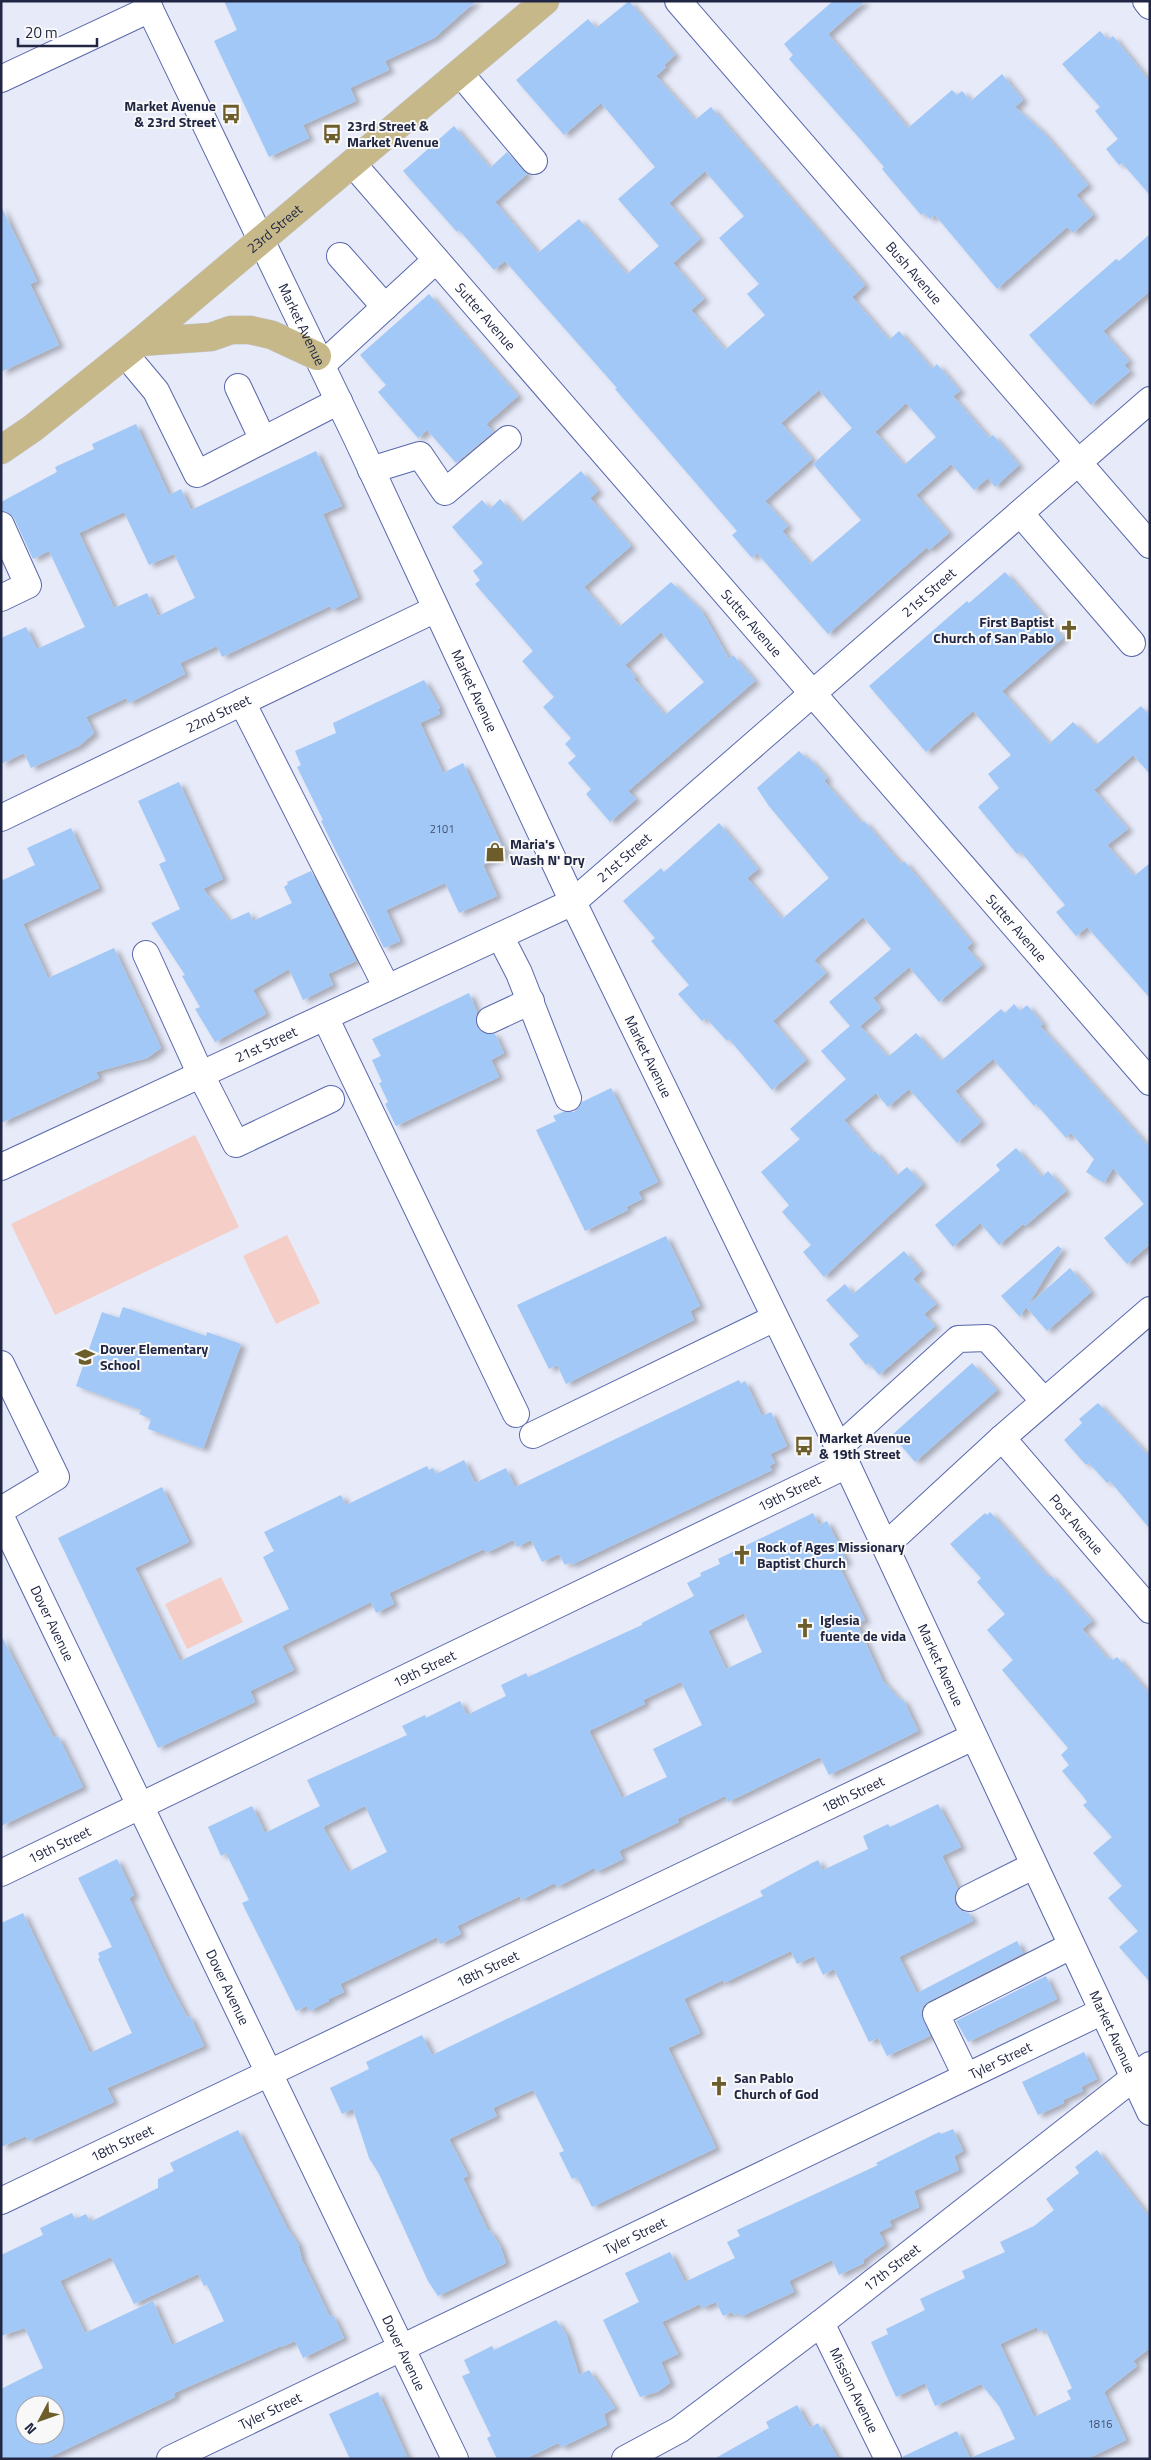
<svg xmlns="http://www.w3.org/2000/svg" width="1151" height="2460" viewBox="0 0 1151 2460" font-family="'Titillium Web',sans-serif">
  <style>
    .green { fill: #f5cfc7 }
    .building { fill: #a1c8f6; fill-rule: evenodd; filter: url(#shadow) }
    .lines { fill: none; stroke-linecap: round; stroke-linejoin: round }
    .minor-casing { stroke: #5968ab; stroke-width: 28 }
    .major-casing { stroke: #c5c7ce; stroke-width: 29 }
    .minor { stroke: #fff; stroke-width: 26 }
    .major { stroke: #c6b889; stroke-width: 28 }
    .labels { text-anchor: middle; stroke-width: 4; stroke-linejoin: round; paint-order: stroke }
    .number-label { font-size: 11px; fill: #404e70 }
    .poi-label { font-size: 14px; font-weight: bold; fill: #202643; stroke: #f8f8f8; text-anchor: start }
    .street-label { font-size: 14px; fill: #202643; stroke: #f8f8f8 }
  </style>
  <defs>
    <filter id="shadow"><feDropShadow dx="5.5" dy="3" stdDeviation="2.5" flood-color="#0004"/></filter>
  </defs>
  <rect width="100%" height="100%" fill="#e6eaf9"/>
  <g class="green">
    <polygon points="195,1135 239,1227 55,1315 11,1224"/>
    <polygon points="287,1235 320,1303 276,1324 243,1256"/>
    <polygon points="221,1577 243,1622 187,1649 165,1604"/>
  </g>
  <g class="building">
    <polygon points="224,1 476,1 434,38 385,61 389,70 350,88 356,101 303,125 309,138 269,157 214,41 237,30"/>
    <path d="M629 1 675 55 664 65 666 67 656 76 695 120 711 107 865 285 852 297 889 340 899 331 932 369 937 364 960 391 953 396 989 438 993 435 1019 465 995 487 988 478 974 490 951 464 916 495 949 533 929 550 927 547 828 634 757 553 752 558 732 535 737 531 615 389 617 388 505 261 494 270 459 230 457 232 403 171 454 126 490 168 507 152 527 174 495 202 538 253 579 219 627 274 659 246 618 199 655 167 601 103 564 135 516 80 588 19 596 28ZM705 171 744 216 719 238 759 284 747 294 765 315 725 350 691 310 704 299 673 263 700 239 669 203ZM819 390 852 428 813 464 861 520 810 564 782 531 788 526 765 501 812 459 781 423ZM906 403 936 437 904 465 875 432Z"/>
    <polygon points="833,1 865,1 828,34 908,128 952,90 957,95 962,91 971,101 1002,74 1023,100 1015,107 1043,132 1088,185 1076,195 1093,215 1073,233 1067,227 997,289 935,215 930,219 924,213 921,215 882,169 884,167 861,140 789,59 793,55 784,44"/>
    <polygon points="1100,31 1108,40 1113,36 1150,82 1150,195 1122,163 1119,165 1106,149 1118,139 1095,111 1100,107 1062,64"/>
    <polygon points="1,206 37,281 30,284 59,345 1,372"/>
    <polygon points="1150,234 1150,291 1103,331 1129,361 1124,365 1130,371 1091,405 1029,335 1116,259 1119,261"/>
    <polygon points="429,294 518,396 486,424 493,432 456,463 427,430 418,438 378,392 386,385 360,355"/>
    <path d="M136 424 169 495 181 489 191 510 316 451 342 506 323 514 358 597 332 610 330 606 222 657 217 646 180 663 185 674 129 703 126 698 86 717 94 733 79 746 31 768 24 753 1 764V638L26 627 37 649 85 627 49 551 33 559 14 518 9 513 1 510V502L57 472 55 467 94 449 92 444ZM124 512 149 565 174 554 195 598 158 616 147 593 114 608 79 533Z"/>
    <path d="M581 471 598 491 590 498 631 546 584 587 619 627 671 582 701 610 729 659 733 655 755 681 628 791 636 799 610 822 586 794 591 789 568 763 576 756 565 744 571 738 543 707 554 697 522 661 533 651 475 584 480 580 473 571 483 563 452 527 482 500 490 509 500 499 521 523ZM661 632 704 682 665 715 634 679 636 677 625 665Z"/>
    <polygon points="1005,572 1063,638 1002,691 1049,744 1073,722 1096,745 1141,706 1150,716 1150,774 1133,755 1094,790 1128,829 1107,845 1134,876 1150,863 1150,998 1087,927 1076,936 1056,912 1065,905 1020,851 1017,854 978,807 999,788 988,774 1011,755 973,711 926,752 869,686 967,601 969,603"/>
    <polygon points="424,680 440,708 438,709 440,714 420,723 443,773 463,763 506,854 483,865 497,896 459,913 445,883 386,910 400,941 384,948 321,821 323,820 297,767 301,765 295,751 336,733 333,723"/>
    <polygon points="799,751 807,759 809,758 827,778 824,781 861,823 864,821 901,864 904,861 972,943 967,948 982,965 939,1002 909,967 873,998 881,1008 860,1026 888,1057 916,1033 941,1061 1001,1009 1005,1013 1014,1004 1020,1011 1027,1005 1043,1024 1040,1026 1150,1148 1150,1244 1127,1264 1104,1238 1144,1204 1113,1168 1104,1183 1086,1172 1094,1159 1071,1133 1066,1138 1036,1104 1034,1106 993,1059 955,1091 981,1122 957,1143 909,1089 888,1107 876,1093 844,1120 872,1153 875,1151 896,1176 907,1167 923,1184 824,1277 803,1252 811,1245 782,1212 789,1205 761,1172 800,1139 790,1129 846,1079 821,1051 850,1026 829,1002 891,949 863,917 814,960 826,973 773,1021 806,1060 772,1090 729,1039 727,1041 706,1018 702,1021 678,994 689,985 651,941 655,938 623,901 661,868 664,872 719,823 758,869 747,878 782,919 829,878 769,806 757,788"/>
    <polygon points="179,782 223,879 203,889 229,921 249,912 253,921 292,903 284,887 288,884 287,882 311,871 356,961 328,974 333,985 303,1000 289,969 253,990 266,1014 215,1042 195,1009 200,1007 182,976 185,975 151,923 180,909 159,864 166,861 138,801"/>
    <polygon points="71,828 99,888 23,924 48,978 114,948 161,1048 147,1058 96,1072 99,1078 1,1123 1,877 3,880 35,865 27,848"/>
    <polygon points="469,993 477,1012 475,1019 477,1027 482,1032 495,1034 504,1053 491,1060 499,1077 396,1126 385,1104 388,1102 379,1083 382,1082 372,1060 381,1056 372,1039"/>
    <polygon points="611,1088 658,1182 638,1192 642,1199 626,1207 628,1210 585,1231 536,1130 556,1121 553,1116 563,1112 574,1112 582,1102"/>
    <polygon points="1016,1148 1042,1177 1048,1171 1066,1191 1025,1226 1023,1224 999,1245 980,1223 953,1247 935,1225 1000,1170 996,1165"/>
    <polygon points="666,1236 700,1306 690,1311 694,1320 566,1384 557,1365 549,1369 517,1305"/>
    <polygon points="1058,1246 1062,1249 1028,1305 1070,1268 1091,1292 1047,1331 1026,1307 1020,1317 1001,1296"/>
    <polygon points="904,1251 921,1271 913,1279 936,1304 924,1314 935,1326 879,1375 869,1363 866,1365 849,1344 859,1336 826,1300 845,1284 853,1294"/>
    <polygon points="123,1307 206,1336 207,1332 241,1344 203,1449 148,1429 151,1419 139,1414 141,1410 76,1386 102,1312 119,1318"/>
    <polygon points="972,1363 997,1390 915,1462 892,1435"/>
    <polygon points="739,1380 741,1384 745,1381 762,1416 771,1412 787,1446 770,1454 775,1463 769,1466 772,1470 571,1565 570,1562 565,1565 559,1554 542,1562 531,1540 517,1547 513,1540 486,1553 484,1549 389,1593 394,1604 376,1613 371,1602 282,1646 294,1670 250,1691 255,1702 158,1748 58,1538 162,1487 189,1542 135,1568 180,1661 289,1609 263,1557 274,1551 264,1532 341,1495 346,1505 427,1466 429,1470 433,1468 436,1474 464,1460 475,1483 506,1468 515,1487"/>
    <polygon points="1098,1403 1150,1457 1150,1529 1110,1481 1107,1483 1089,1463 1086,1465 1064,1440 1082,1423 1079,1419"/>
    <polygon points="990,1512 1048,1577 1050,1575 1092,1621 1082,1629 1109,1660 1111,1658 1113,1660 1117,1657 1150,1694 1150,1982 1119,1947 1138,1931 1108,1898 1122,1886 1093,1853 1112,1837 1083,1805 1087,1802 1083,1796 1062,1771 1069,1765 1061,1755 1068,1748 1002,1670 1013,1660 987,1630 1005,1614 977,1582 981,1578 950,1544 985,1513 987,1515"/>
    <path d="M813 1513 819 1525 827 1521 847 1562 839 1566 865 1620 857 1624 883 1681 900 1700 903 1699 918 1731 829 1775 820 1757 728 1802 725 1796 677 1819 679 1822 619 1851 623 1859 596 1872 594 1868 557 1887 555 1883 521 1900 520 1896 457 1926 461 1934 440 1944 437 1937 340 1984 344 1992 329 1999V2001L309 2011 307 2006 296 2011 242 1903 249 1900 226 1853 221 1856 208 1827 252 1806 265 1833 320 1806 307 1780 407 1735 402 1726 425 1715 426 1718 460 1701 467 1715 506 1696 501 1685 526 1673 528 1677 642 1625V1623L694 1596 687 1583 701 1576 700 1573 720 1564 718 1559ZM744 1613 762 1652 726 1669 708 1631ZM681 1682 702 1725 653 1749 667 1777 622 1798 589 1731 645 1704 643 1700ZM365 1806 387 1852 348 1872 323 1827Z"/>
    <polygon points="1,1635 54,1738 58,1736 83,1787 1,1826"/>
    <polygon points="938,1804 961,1847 942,1856 958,1889 954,1897 955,1904 961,1911 969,1913 973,1921 899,1957 917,1993 1017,1941 1023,1953 929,2001 923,2006 921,2013 930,2036 887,2056 878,2038 869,2042 834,1969 823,1975 814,1956 797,1964 791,1951 724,1983 723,1980 684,1999 700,2033 668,2048 716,2148 592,2207 577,2177 572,2179 559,2153 564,2151 533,2090 493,2108 497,2116 449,2139 468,2176 463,2178 488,2231 490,2230 500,2246 506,2263 438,2296 428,2281 379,2174 369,2158 353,2109 342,2114 330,2088 369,2069 366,2062 422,2035 432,2055 763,1896 760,1891 812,1863 818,1860 823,1870 868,1849 863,1836 888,1824 890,1827"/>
    <polygon points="117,1859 134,1895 129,1898 167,1979 187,2017 190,2016 204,2046 107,2088 114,2102 28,2141 26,2136 1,2147 1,1923 23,1913 90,2053 132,2033 98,1959 100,1957 98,1953 112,1947 78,1878"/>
    <polygon points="1046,1976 1057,1999 968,2042 956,2021"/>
    <polygon points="1084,2052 1097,2079 1081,2087 1083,2091 1063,2100 1064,2103 1038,2115 1022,2082"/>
    <polygon points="953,2129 963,2151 954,2156 959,2170 914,2191 919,2207 889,2221 892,2226 879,2232 885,2244 863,2260 864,2263 839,2275 832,2260 789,2281 794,2292 740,2317 739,2313 734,2315 732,2312 723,2316 716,2302 702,2308 700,2304 662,2322 678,2354 661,2362 670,2383 657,2392 640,2397 603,2320 639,2302 625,2273 670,2252 685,2282 735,2258 727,2242 740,2236 737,2230 878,2165 876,2163 935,2134 940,2132 941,2134"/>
    <path d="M238 2130 287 2228 298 2244 302 2260 330 2317 333 2315 344 2338 303 2358 295 2341 282 2347 281 2346 174 2393 175 2397 46 2459H1V2389L43 2368 25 2328 1 2336V2255L43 2235 40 2228 72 2213 75 2219 86 2214 90 2222 158 2188V2179L174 2171 170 2163ZM111 2257 134 2304 198 2274 204 2286 207 2285 224 2321 172 2345 153 2301 85 2333 60 2281ZM25 2405H55V2435H25Z"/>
    <path d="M1097 2150 1150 2218V2348L1133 2361 1137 2366 1104 2392 1126 2440 1087 2459H903L902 2457 957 2431 970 2458 1015 2439 999 2406 981 2384 935 2406 925 2383 896 2397 871 2342 888 2334 886 2329 925 2310 920 2299 965 2278 962 2271 1005 2252 1000 2242 1034 2226 1054 2210 1046 2199 1079 2173 1075 2167ZM1037 2327 1039 2332 1045 2329 1072 2388 1067 2391 1071 2399 1034 2417 1000 2344Z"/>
    <polygon points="556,2320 566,2334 579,2375 589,2370 615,2408 604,2414 607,2425 562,2447 558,2443 525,2459 497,2459 487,2438 491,2436 462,2376 470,2373 464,2360 492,2346 494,2350"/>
    <polygon points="378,2392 403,2448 408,2459 350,2459 329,2414"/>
    <polygon points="797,2405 810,2428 818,2423 838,2459 714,2459 769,2428 766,2422"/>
  </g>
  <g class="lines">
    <defs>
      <g id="minor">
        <path id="s1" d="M146 1 357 439 573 902 847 1465 1150 2112"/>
        <path id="s2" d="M678 1 1150 545"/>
        <polyline points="1146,1 1150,6"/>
        <polyline points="460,73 534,161"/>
        <polyline points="1,79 150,9"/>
        <path id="s3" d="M353 164 1150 1082"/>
        <polyline points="340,256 385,307"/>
        <polyline points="125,354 156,391 197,474 339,401"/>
        <polyline points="322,365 436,260"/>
        <polyline points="238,387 263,440"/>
        <polyline points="371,470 420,455 445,492 508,439"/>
        <polyline points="1020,513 1132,643"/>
        <polyline points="1,525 28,585 1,598"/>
        <polyline points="242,702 387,988"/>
        <path id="s4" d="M1 818 436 609"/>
        <polyline points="500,936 519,973 568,1098"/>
        <polyline points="146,954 201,1075 236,1144 331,1099"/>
        <polyline points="325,1017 516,1414"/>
        <polyline points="490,1020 531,1001"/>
        <path id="s5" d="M1 1167 573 902 1150 400"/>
        <polyline points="1,1364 56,1477 1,1510"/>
        <polyline points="533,1435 775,1318"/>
        <path id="s6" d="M1002 1438 1150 1610"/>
        <polyline points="838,1448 958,1339 987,1338 1044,1401"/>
        <path id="s7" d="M1 1517 455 2459"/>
        <polyline points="885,1546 1002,1438 1150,1310"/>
        <path id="s8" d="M1 1873 847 1465"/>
        <polyline points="969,1898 1033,1866"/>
        <polyline points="966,2076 936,2014 1071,1946"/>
        <path id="s9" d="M1 2201 973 1737"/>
        <path id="s10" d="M821 2323 888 2459"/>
        <path id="s11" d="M170 2459 1101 2012"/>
        <path id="s12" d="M625 2459 679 2430 821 2323 1150 2065"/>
      </g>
      <g id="major">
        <polyline points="140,342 211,337 231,330 250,330 272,335 317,356"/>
        <path id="s13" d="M1 450 33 428 140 342 545 1"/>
      </g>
    </defs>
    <use href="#minor" class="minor-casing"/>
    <use href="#major" class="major-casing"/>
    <use href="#minor" class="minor"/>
    <use href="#major" class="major"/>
  </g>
  <defs>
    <symbol id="bus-bare" viewBox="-9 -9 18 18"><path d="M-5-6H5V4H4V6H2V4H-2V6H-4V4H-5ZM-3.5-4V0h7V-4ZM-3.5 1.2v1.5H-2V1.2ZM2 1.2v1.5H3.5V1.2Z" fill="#6c5d2b" stroke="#f8f8f8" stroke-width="2.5" paint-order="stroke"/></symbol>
    <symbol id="church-bare" viewBox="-9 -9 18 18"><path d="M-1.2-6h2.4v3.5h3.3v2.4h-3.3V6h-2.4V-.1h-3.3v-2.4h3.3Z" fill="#6c5d2b" stroke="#f8f8f8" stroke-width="2.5" paint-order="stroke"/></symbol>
    <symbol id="shop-bare" viewBox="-9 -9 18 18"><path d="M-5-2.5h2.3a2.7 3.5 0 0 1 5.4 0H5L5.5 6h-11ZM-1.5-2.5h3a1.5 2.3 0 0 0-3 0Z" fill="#6c5d2b" stroke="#f8f8f8" stroke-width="2.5" paint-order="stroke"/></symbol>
    <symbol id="school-bare" viewBox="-9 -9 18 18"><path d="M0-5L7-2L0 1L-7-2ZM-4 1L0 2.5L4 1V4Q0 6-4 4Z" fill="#6c5d2b" stroke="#f8f8f8" stroke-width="2.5" paint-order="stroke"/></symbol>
  </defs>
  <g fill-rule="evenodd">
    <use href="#bus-bare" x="217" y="100" width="28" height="28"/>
    <use href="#bus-bare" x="318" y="120" width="28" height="28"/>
    <use href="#church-bare" x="1055" y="616" width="28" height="28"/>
    <use href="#shop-bare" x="481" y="838" width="28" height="28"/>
    <use href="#school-bare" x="71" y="1343" width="28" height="28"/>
    <use href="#bus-bare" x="790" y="1432" width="28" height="28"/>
    <use href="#church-bare" x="728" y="1541" width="28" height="28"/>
    <use href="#church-bare" x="791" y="1614" width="28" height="28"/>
    <use href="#church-bare" x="705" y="2072" width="28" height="28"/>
  </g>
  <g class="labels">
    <g class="number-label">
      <text x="442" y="833">2101</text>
      <text x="1100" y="2428">1816</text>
    </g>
    <g class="poi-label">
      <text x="216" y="111" text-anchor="end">Market Avenue<tspan x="216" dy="16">&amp; 23rd Street</tspan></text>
      <text x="347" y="131">23rd Street &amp;<tspan x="347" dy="16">Market Avenue</tspan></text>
      <text x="1054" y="627" text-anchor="end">First Baptist<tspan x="1054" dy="16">Church of San Pablo</tspan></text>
      <text x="510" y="849">Maria's<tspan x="510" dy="16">Wash N' Dry</tspan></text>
      <text x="100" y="1354">Dover Elementary<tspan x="100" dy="16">School</tspan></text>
      <text x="819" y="1443">Market Avenue<tspan x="819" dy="16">&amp; 19th Street</tspan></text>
      <text x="757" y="1552">Rock of Ages Missionary<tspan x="757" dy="16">Baptist Church</tspan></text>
      <text x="820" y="1625">Iglesia<tspan x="820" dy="16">fuente de vida</tspan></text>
      <text x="734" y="2083">San Pablo<tspan x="734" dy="16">Church of God</tspan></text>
    </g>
    <g class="street-label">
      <text dy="5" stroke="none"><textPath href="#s13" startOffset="352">23rd Street</textPath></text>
      <text dy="5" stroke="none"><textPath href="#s2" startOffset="360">Bush Avenue</textPath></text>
      <text dy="5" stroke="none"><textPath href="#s3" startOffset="202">Sutter Avenue</textPath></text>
      <text dy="5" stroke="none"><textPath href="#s1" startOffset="359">Market Avenue</textPath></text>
      <text dy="5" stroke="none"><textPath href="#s5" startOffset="1102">21st Street</textPath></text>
      <text dy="5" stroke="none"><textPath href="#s3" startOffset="608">Sutter Avenue</textPath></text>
      <text dy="5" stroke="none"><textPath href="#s1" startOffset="764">Market Avenue</textPath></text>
      <text dy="5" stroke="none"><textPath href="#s4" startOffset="241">22nd Street</textPath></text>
      <text dy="5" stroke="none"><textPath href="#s5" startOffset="698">21st Street</textPath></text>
      <text dy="5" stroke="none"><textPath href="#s3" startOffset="1012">Sutter Avenue</textPath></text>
      <text dy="5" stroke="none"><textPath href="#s5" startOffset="292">21st Street</textPath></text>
      <text dy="5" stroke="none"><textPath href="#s1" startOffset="1169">Market Avenue</textPath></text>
      <text dy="5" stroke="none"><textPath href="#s8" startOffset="875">19th Street</textPath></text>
      <text dy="5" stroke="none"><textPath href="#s6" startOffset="114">Post Avenue</textPath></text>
      <text dy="5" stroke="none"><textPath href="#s7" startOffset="118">Dover Avenue</textPath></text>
      <text dy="5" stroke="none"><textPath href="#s1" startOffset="1844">Market Avenue</textPath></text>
      <text dy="5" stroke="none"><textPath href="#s8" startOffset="470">19th Street</textPath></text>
      <text dy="5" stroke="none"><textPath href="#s9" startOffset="944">18th Street</textPath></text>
      <text dy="5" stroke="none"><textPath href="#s8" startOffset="65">19th Street</textPath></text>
      <text dy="5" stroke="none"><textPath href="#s9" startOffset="539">18th Street</textPath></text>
      <text dy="5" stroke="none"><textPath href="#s7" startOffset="522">Dover Avenue</textPath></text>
      <text dy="5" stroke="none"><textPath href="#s1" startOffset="2249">Market Avenue</textPath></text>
      <text dy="5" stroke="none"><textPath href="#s11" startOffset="921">Tyler Street</textPath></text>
      <text dy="5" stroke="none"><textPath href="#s9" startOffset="134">18th Street</textPath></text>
      <text dy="5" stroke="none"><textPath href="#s11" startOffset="516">Tyler Street</textPath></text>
      <text dy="5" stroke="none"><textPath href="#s12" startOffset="329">17th Street</textPath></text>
      <text dy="5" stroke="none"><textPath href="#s7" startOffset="928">Dover Avenue</textPath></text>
      <text dy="5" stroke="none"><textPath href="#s10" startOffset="75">Mission Avenue</textPath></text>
      <text dy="5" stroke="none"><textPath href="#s11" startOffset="111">Tyler Street</textPath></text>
    </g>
  </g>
  <rect width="1151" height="2460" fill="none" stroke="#202643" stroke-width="5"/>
  <g transform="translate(40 2420) rotate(229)"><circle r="24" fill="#f8f8f8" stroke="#a2a4b0"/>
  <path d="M0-4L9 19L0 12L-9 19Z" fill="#6c5d2b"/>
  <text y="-8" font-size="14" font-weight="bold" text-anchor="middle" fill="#202643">N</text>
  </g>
  <path d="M18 38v8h79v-8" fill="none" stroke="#202643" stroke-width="2.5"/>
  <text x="25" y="38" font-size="15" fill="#202643" stroke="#f8f8f8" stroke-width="4" paint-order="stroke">20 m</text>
</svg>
